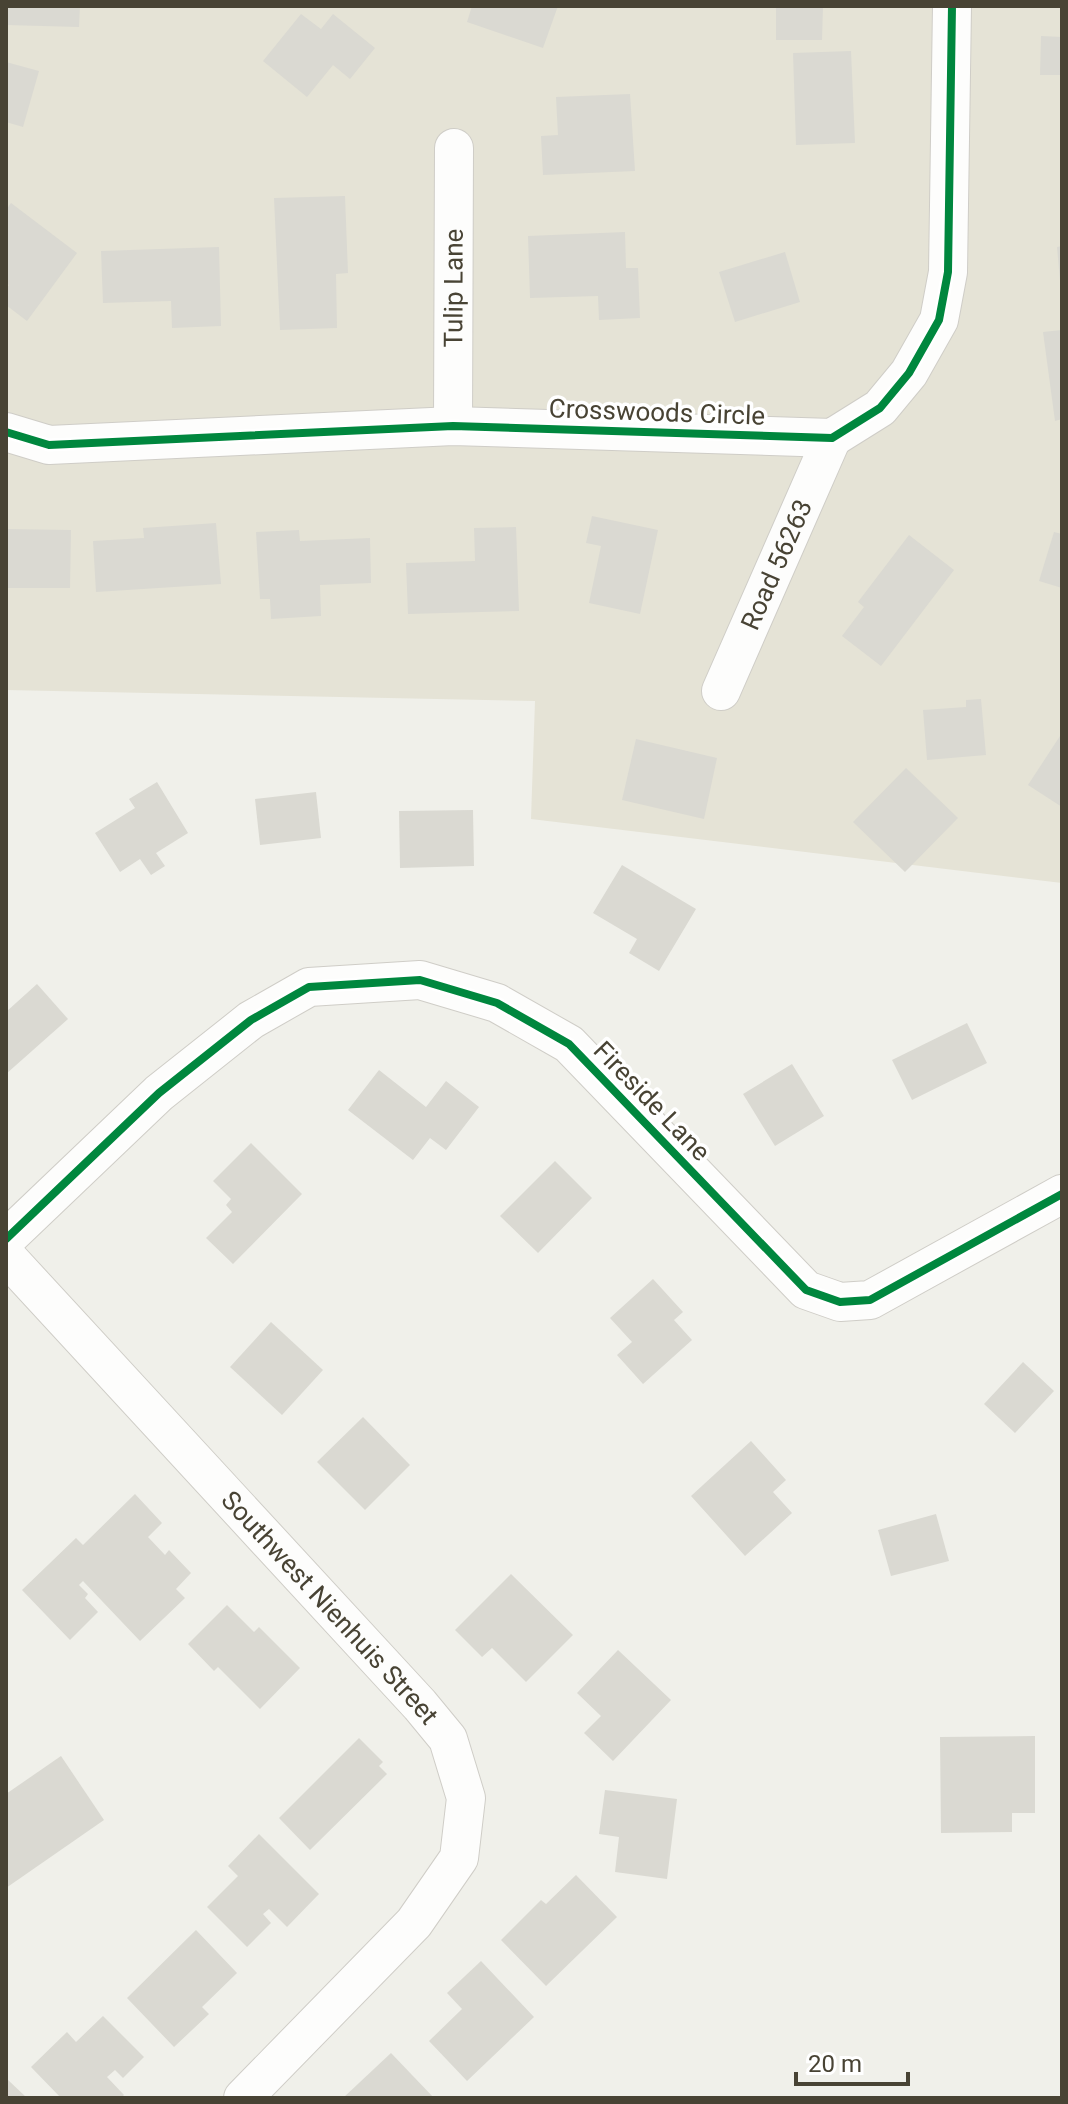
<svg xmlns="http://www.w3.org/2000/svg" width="1068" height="2104" viewBox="0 0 1068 2104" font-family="Roboto,sans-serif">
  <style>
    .residential { fill: #e5e3d6 }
    .building { fill: #dad9d2 }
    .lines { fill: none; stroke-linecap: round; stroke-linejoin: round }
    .minor-casing { stroke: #cfcdc7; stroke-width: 40 }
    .minor { stroke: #fdfdfc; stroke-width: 38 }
    .cycleway-casing { stroke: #fff; stroke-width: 13 }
    .cycleway { stroke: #00873e; stroke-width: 8 }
    .labels { text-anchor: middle; stroke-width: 7; stroke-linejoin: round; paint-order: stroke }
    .street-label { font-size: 26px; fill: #484334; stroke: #fff }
  </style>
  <rect width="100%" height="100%" fill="#f0f0ea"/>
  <polygon class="residential" points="6,6 1062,6 1062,883 531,819 535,701 6,690"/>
  <g class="building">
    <polygon points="6,6 80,6 79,27 6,25"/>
    <polygon points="472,6 558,6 543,48 467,22"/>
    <polygon points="776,6 823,6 822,40 776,40"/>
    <polygon points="301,14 321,29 333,14 375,48 350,79 333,65 307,97 263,61"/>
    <polygon points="1041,36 1062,37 1062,75 1040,75"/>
    <polygon points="851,51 855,143 796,145 793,53"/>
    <polygon points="6,62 39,71 23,127 6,122"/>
    <polygon points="630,94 635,171 543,175 541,136 558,135 556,97"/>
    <polygon points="345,196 348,273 336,274 337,328 280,330 274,198"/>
    <polygon points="11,203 77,253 27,321 6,305 6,289 9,285 6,283 6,210"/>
    <polygon points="625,232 626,268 638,268 640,318 599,320 598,296 530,298 528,236"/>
    <polygon points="1062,246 1062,280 1060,280 1057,247"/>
    <polygon points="219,247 221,326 172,328 171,301 103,303 101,251"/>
    <polygon points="785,252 800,302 735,322 719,272"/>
    <polygon points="1062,330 1062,419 1055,421 1043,332"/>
    <polygon points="592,516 658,530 640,614 589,603 601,546 586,543"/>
    <polygon points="216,523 221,584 96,592 93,541 144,538 143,528"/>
    <polygon points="516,527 519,611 408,614 406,563 475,561 474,528"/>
    <polygon points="6,529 71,530 70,588 6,588"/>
    <polygon points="299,530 300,541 370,538 371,583 320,585 321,616 271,619 270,599 260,599 256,532"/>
    <polygon points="1054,532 1062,534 1062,588 1039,581"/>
    <polygon points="909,535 954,570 881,666 842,636 864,607 858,602"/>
    <polygon points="981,699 986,755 927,760 923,710 966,707 966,700"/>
    <polygon points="1062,733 1062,807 1028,785"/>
    <polygon points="636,739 717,758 704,819 622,800"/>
    <polygon points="906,768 958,818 905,872 853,822"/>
    <polygon points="157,782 188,833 156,853 165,866 151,875 140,859 120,872 95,833 135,808 129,799"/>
    <polygon points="316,792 321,838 260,845 255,799"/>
    <polygon points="473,810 474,866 400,868 399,811"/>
    <polygon points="622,865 696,909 659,971 629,953 637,939 593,913"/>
    <polygon points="37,984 68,1019 6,1074 6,1012"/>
    <polygon points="967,1023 987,1063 912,1100 892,1060"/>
    <polygon points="792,1064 824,1116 775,1146 743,1094"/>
    <polygon points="379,1070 426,1107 446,1081 479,1107 446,1150 430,1138 413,1160 348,1110"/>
    <polygon points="251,1143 302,1194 233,1264 206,1238 232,1212 226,1205 231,1199 213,1181"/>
    <polygon points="555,1161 592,1198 538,1253 500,1216"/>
    <polygon points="653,1279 683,1312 674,1320 692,1340 643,1384 617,1355 632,1342 610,1318"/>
    <polygon points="271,1322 323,1370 282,1415 230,1367"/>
    <polygon points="1023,1362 1054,1391 1015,1433 984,1404"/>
    <polygon points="363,1417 410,1465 365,1510 317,1462"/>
    <polygon points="751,1441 786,1480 773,1492 792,1513 745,1556 691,1496"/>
    <polygon points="135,1494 162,1523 148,1537 165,1555 169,1550 191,1573 176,1589 185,1598 140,1641 83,1581 79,1585 88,1594 85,1598 98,1612 70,1640 22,1590 76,1538 83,1545"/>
    <polygon points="936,1514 949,1561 891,1576 878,1530"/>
    <polygon points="511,1574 573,1635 526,1682 492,1648 482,1657 455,1630"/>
    <polygon points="227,1605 254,1632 259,1627 300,1668 260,1709 218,1667 214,1671 188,1644"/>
    <polygon points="618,1650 671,1700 613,1761 584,1733 601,1716 577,1693"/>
    <polygon points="1035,1736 1035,1813 1012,1813 1012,1832 941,1833 940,1737"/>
    <polygon points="359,1738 383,1762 379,1766 387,1774 310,1850 279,1818"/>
    <polygon points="61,1756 104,1820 6,1888 6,1794"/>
    <polygon points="605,1790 677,1799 667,1879 615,1872 619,1837 599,1834"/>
    <polygon points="259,1834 319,1894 287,1927 269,1909 263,1914 271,1923 247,1947 207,1907 238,1876 228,1866"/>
    <polygon points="576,1875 617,1917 546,1986 501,1940 541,1900 546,1904"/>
    <polygon points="196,1930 237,1973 202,2007 209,2014 174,2047 127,1998"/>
    <polygon points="481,1961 534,2017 467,2081 429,2041 462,2009 447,1993"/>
    <polygon points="103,2016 144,2057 123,2078 115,2070 107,2077 124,2095 121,2098 61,2098 31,2067 67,2032 76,2042"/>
    <polygon points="391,2053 434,2098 343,2098"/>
    <polygon points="6,2078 27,2098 6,2098"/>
  </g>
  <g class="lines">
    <defs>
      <g id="minor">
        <path id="s1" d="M453 426 454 148"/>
        <polyline points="6,432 49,445 453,426 832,438 880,408 909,373 939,320 948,272 952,6"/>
        <path id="s2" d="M721 691 832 438"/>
        <polyline points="6,1239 159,1093 251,1020 309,987 420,980 497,1003 569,1044 806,1290 840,1302 870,1300 1062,1194"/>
        <path id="s3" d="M6 1256 420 1705 448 1739 466 1798 459 1858 414 1923 243 2098"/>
      </g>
    </defs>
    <use href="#minor" class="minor-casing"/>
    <use href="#minor" class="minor"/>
    <defs>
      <g id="cycleway">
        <polyline points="6,432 49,445 453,426 832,438 880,408 909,373 939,320 948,272 952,6"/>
        <polyline points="6,1239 159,1093 251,1020 309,987 420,980 497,1003 569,1044 806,1290 840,1302 870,1300 1062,1194"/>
      </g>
    </defs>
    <use href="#cycleway" class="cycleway-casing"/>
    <use href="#cycleway" class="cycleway"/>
  </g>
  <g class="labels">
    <g class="street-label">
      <text dy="9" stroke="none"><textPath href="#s1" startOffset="138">Tulip Lane</textPath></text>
      <text transform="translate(657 412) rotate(2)" y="9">Crosswoods Circle</text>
      <text dy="9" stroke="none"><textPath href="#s2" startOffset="138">Road 56263</textPath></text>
      <text transform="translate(652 1101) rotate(46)" y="9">Fireside Lane</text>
      <text dy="9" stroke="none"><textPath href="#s3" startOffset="478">Southwest Nienhuis Street</textPath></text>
    </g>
  </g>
  <rect width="1068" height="2104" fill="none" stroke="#484334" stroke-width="16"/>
  <path d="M796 2072v12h112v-12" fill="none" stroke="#484334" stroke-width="4"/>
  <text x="808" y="2072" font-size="24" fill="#484334" stroke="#ffffff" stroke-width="6" paint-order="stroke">20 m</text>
</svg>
